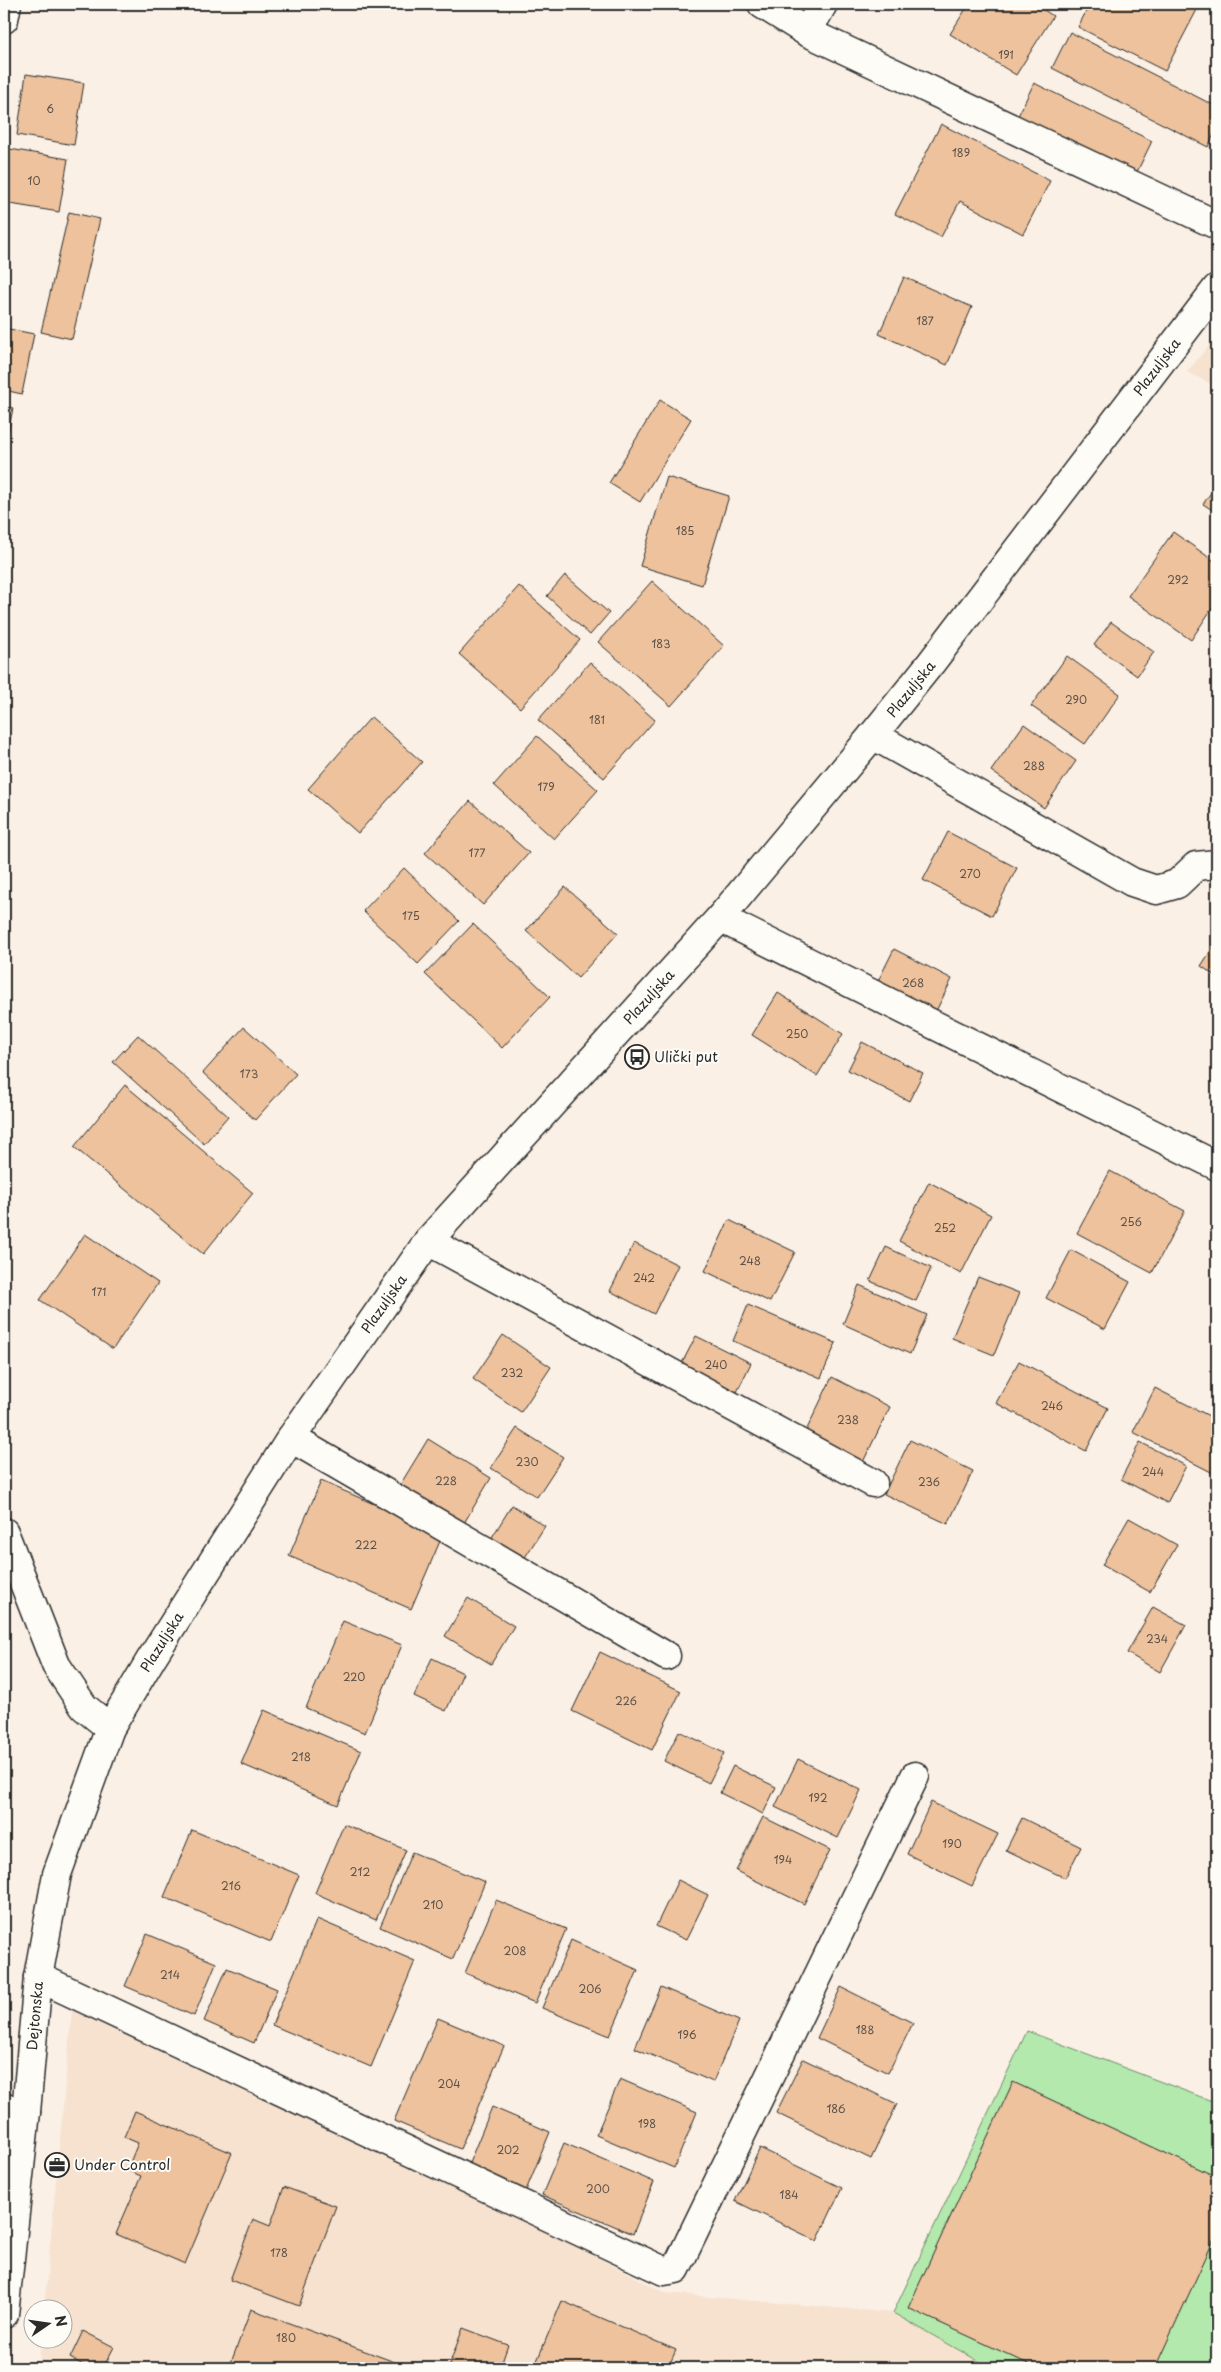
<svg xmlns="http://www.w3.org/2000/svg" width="1221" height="2372" viewBox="0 0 1221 2372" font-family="'Playpen Sans',sans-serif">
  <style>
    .built { fill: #f6e2cf }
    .green { fill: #b3e9ac; stroke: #6f8a6c }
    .building { fill: #edc29d; stroke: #2b2b2b }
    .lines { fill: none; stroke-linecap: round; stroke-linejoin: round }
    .street-casing { stroke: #2b2b2b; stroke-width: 31 }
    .secondary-casing { stroke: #2b2b2b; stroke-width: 31 }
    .street { stroke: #fdfcf7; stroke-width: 28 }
    .secondary { stroke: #fdfcf7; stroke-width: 28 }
    .labels { text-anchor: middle; stroke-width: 4; stroke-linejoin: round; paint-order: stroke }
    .number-label { font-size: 11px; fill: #5c5148 }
    .street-label { font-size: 14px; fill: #2b2b2b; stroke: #fdfcf7 }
    .poi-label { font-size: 14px; fill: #2b2b2b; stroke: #fdfcf7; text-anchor: start }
  </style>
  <rect width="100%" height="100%" fill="#faf0e5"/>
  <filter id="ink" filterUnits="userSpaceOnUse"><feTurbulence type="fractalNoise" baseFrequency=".02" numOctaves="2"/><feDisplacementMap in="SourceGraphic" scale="10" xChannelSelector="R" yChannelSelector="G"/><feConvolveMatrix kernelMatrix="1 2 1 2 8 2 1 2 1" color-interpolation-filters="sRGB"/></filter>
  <g filter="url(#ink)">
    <g class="built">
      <polygon points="1217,336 1217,387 1187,372"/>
      <polygon points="75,1978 665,2293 893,2313 991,2368 39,2368 41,2340 62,2340 62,2310 44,2309"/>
    </g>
    <polygon class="green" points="1027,2031 1217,2103 1217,2368 991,2368 893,2313"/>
    <g class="building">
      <polygon points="969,4 1035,4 1053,16 1016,75 950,34"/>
      <polygon points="1090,4 1200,4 1165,71 1078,27"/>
      <polygon points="1070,32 1217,107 1217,128 1208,147 1052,68"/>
      <polygon points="26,74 84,83 74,145 17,135"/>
      <polygon points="1034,83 1152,141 1135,176 1017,118"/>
      <polygon points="941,124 1050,181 1023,234 960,201 941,237 895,214"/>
      <polygon points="4,148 68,159 59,212 4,203"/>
      <polygon points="69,212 100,219 72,339 41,332"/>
      <polygon points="904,277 972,307 947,365 879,334"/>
      <polygon points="4,328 34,334 22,394 4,390"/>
      <polygon points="660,400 691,419 640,502 609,483"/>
      <polygon points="4,406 13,408 4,454"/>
      <polygon points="667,477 729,496 702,585 640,566"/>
      <polygon points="1217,484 1217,513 1203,504"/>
      <polygon points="1173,532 1217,563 1217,601 1191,640 1128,596"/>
      <polygon points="565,575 609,613 590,635 547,596"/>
      <polygon points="652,581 724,646 671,706 598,642"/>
      <polygon points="519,586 580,640 520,708 459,654"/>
      <polygon points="1111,622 1154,652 1137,676 1094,645"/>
      <polygon points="1067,656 1120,694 1085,744 1031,706"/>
      <polygon points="590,662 655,720 604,778 538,720"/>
      <polygon points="371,717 422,762 358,833 308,789"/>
      <polygon points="1024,724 1076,761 1044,808 991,771"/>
      <polygon points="537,736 598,790 554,839 494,785"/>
      <polygon points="470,801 529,853 483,905 425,853"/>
      <polygon points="948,832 1017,868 992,916 923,880"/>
      <polygon points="404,868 459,921 418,964 363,911"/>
      <polygon points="565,887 618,933 578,978 526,931"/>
      <polygon points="473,924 550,997 502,1048 425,974"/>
      <polygon points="1217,941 1217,977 1201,966"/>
      <polygon points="894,949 952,979 933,1017 875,987"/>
      <polygon points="778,993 843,1034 817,1076 752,1035"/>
      <polygon points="244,1027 296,1074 255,1120 203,1073"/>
      <polygon points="138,1035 228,1116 204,1144 113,1062"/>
      <polygon points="862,1042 923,1073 909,1101 848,1070"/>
      <polygon points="125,1085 253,1193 203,1254 74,1147"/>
      <polygon points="1110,1171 1185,1211 1152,1273 1077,1233"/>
      <polygon points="929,1182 991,1215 961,1274 899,1241"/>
      <polygon points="729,1220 795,1252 770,1302 705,1271"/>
      <polygon points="85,1234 158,1283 113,1349 40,1300"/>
      <polygon points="634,1243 678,1265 654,1314 610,1291"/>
      <polygon points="886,1247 931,1268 916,1301 870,1281"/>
      <polygon points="1071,1250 1130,1282 1105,1329 1046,1298"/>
      <polygon points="978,1277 1019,1293 994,1355 952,1338"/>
      <polygon points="859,1285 927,1315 910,1354 843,1324"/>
      <polygon points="748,1305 836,1343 821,1378 733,1341"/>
      <polygon points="503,1335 551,1367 521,1412 473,1379"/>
      <polygon points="696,1336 751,1363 736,1394 680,1367"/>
      <polygon points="1019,1361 1108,1408 1086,1451 996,1403"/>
      <polygon points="832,1377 890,1407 863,1462 805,1433"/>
      <polygon points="1155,1388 1217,1420 1217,1475 1133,1432"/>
      <polygon points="517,1428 563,1457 537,1497 491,1468"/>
      <polygon points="428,1439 491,1478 464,1523 400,1485"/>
      <polygon points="910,1440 973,1471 948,1524 884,1494"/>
      <polygon points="1140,1442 1186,1466 1167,1503 1121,1479"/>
      <polygon points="321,1481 443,1534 411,1609 289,1556"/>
      <polygon points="512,1505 545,1526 522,1562 489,1542"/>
      <polygon points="1129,1518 1177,1545 1150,1592 1102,1565"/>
      <polygon points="468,1598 514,1626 491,1664 445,1636"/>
      <polygon points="1153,1607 1186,1625 1160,1672 1127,1653"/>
      <polygon points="343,1621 402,1645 365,1733 306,1708"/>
      <polygon points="600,1652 681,1691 652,1750 572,1711"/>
      <polygon points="432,1658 463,1673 446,1711 414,1696"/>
      <polygon points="264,1710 361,1751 338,1805 241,1764"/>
      <polygon points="679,1731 724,1753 709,1783 664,1761"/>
      <polygon points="798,1759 861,1790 838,1838 775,1807"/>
      <polygon points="733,1766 776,1787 763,1814 720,1793"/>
      <polygon points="931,1802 998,1834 972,1886 907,1854"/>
      <polygon points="763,1817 830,1850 804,1904 736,1871"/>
      <polygon points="1022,1818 1081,1847 1065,1878 1006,1850"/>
      <polygon points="344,1824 406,1850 376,1920 315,1893"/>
      <polygon points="192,1830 299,1875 271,1942 164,1897"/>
      <polygon points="412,1852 485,1882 453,1959 380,1927"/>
      <polygon points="678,1880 708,1895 686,1940 656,1926"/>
      <polygon points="496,1900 566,1929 535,2003 465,1973"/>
      <polygon points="317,1919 415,1961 371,2067 272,2025"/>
      <polygon points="147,1934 216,1963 194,2016 125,1986"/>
      <polygon points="571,1940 638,1970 610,2036 542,2008"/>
      <polygon points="227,1968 277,1989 254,2043 204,2021"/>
      <polygon points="661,1987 739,2021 713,2082 635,2048"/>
      <polygon points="841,1987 913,2023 888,2073 817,2038"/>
      <polygon points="438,2018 504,2046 460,2149 394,2121"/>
      <polygon points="803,2059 897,2104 871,2159 776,2113"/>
      <polygon points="620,2079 697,2112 674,2168 596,2135"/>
      <polygon points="1013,2082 1217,2177 1217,2233 1155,2368 1037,2368 908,2308"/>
      <polygon points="492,2107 550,2132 525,2193 467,2168"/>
      <polygon points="135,2111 232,2153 185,2264 116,2234 141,2176 127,2170 138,2143 124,2137"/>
      <polygon points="564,2143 654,2182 633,2234 542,2195"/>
      <polygon points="760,2148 842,2188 817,2241 735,2201"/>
      <polygon points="284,2187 336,2206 299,2306 230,2280 253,2219 270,2226"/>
      <polygon points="562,2301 676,2350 668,2368 534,2368"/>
      <polygon points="251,2309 411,2368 229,2368"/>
      <polygon points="463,2328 508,2345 500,2368 448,2368"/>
      <polygon points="83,2331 114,2347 103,2368 89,2368 70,2358"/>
    </g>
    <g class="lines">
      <defs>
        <g id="street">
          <polyline points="762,4 807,32 1217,225"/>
          <polyline points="4,19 7,4"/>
          <polyline points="807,32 823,4"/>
          <polyline points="873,735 1132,882 1156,890 1177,884 1196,866 1217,864"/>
          <polyline points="720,918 1217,1166"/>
          <polyline points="428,1241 873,1483"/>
          <polyline points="291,1438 666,1656"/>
          <polyline points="38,1977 664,2271 676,2269 915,1776"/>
          <polyline points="4,2108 26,2112"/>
        </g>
        <g id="secondary">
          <polyline points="4,1532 56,1665 84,1707 110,1728"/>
          <polyline points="4,2314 26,2112 38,1977 57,1874 110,1728 151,1659 291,1438 428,1241 720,918 873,735 931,663 1217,288"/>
        </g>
      </defs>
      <use href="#street" class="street-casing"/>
      <use href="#secondary" class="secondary-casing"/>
      <use href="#street" class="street"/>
      <use href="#secondary" class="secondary"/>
    </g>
  </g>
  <defs>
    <symbol id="bus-ring" viewBox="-11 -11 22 22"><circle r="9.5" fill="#fdfcf7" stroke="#2b2b2b" stroke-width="1.5"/><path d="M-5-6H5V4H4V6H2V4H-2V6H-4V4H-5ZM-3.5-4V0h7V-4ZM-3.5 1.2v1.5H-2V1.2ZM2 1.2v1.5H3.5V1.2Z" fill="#2b2b2b"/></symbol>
    <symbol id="office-ring" viewBox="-11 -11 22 22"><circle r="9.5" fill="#fdfcf7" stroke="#2b2b2b" stroke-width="1.5"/><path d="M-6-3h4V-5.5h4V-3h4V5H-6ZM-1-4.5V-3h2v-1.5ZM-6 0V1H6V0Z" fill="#2b2b2b"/></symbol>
  </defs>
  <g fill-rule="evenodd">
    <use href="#bus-ring" x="623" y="1043" width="28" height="28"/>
    <use href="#office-ring" x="43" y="2151" width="28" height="28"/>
  </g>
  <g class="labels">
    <g class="number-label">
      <text x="1006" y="59">191</text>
      <text x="50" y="113">6</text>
      <text x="961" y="157">189</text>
      <text x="34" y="185">10</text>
      <text x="925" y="325">187</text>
      <text x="685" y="535">185</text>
      <text x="1178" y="584">292</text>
      <text x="661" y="648">183</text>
      <text x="1076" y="704">290</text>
      <text x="597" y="724">181</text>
      <text x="1034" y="770">288</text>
      <text x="546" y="791">179</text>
      <text x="477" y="857">177</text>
      <text x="970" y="878">270</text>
      <text x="411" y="920">175</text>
      <text x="913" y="987">268</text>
      <text x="797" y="1038">250</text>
      <text x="249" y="1078">173</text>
      <text x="1131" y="1226">256</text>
      <text x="945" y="1232">252</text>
      <text x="750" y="1265">248</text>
      <text x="644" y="1282">242</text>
      <text x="99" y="1296">171</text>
      <text x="716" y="1369">240</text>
      <text x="512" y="1377">232</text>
      <text x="1052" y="1410">246</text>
      <text x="848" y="1424">238</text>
      <text x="527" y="1466">230</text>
      <text x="1153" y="1476">244</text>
      <text x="446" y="1485">228</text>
      <text x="929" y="1486">236</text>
      <text x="366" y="1549">222</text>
      <text x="1157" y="1643">234</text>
      <text x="354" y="1681">220</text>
      <text x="626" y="1705">226</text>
      <text x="301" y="1761">218</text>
      <text x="818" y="1802">192</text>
      <text x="952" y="1848">190</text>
      <text x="783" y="1864">194</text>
      <text x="360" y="1876">212</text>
      <text x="231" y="1890">216</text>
      <text x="433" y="1909">210</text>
      <text x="515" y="1955">208</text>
      <text x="170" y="1979">214</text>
      <text x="590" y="1993">206</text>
      <text x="865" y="2034">188</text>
      <text x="687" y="2039">196</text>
      <text x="449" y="2088">204</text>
      <text x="836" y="2113">186</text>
      <text x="647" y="2128">198</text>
      <text x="508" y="2154">202</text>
      <text x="598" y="2193">200</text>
      <text x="789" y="2199">184</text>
      <text x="279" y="2257">178</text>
      <text x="286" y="2342">180</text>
    </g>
    <g class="street-label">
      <text transform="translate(1157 367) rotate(-53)" y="5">Plazuljska</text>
      <text transform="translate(911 689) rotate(-51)" y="5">Plazuljska</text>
      <text transform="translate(649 997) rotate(-48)" y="5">Plazuljska</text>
      <text transform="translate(384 1304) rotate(-55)" y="5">Plazuljska</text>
      <text transform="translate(162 1642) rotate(-58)" y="5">Plazuljska</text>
      <text transform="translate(35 2016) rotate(-85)" y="5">Dejtonska</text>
    </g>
    <g class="poi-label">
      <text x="654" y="1062">Ulički put</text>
      <text x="74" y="2170">Under Control</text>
    </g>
  </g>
  <rect width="1221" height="2372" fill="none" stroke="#fdfcf7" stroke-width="20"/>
  <rect x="10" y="10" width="1201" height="2352" fill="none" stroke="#2b2b2b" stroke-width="2" filter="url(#ink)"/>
  <g transform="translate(48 2324) rotate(77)"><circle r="24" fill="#fdfcf7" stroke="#a9a8a5"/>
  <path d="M0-4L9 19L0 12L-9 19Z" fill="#2b2b2b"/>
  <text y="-8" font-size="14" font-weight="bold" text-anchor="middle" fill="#2b2b2b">N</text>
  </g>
</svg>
